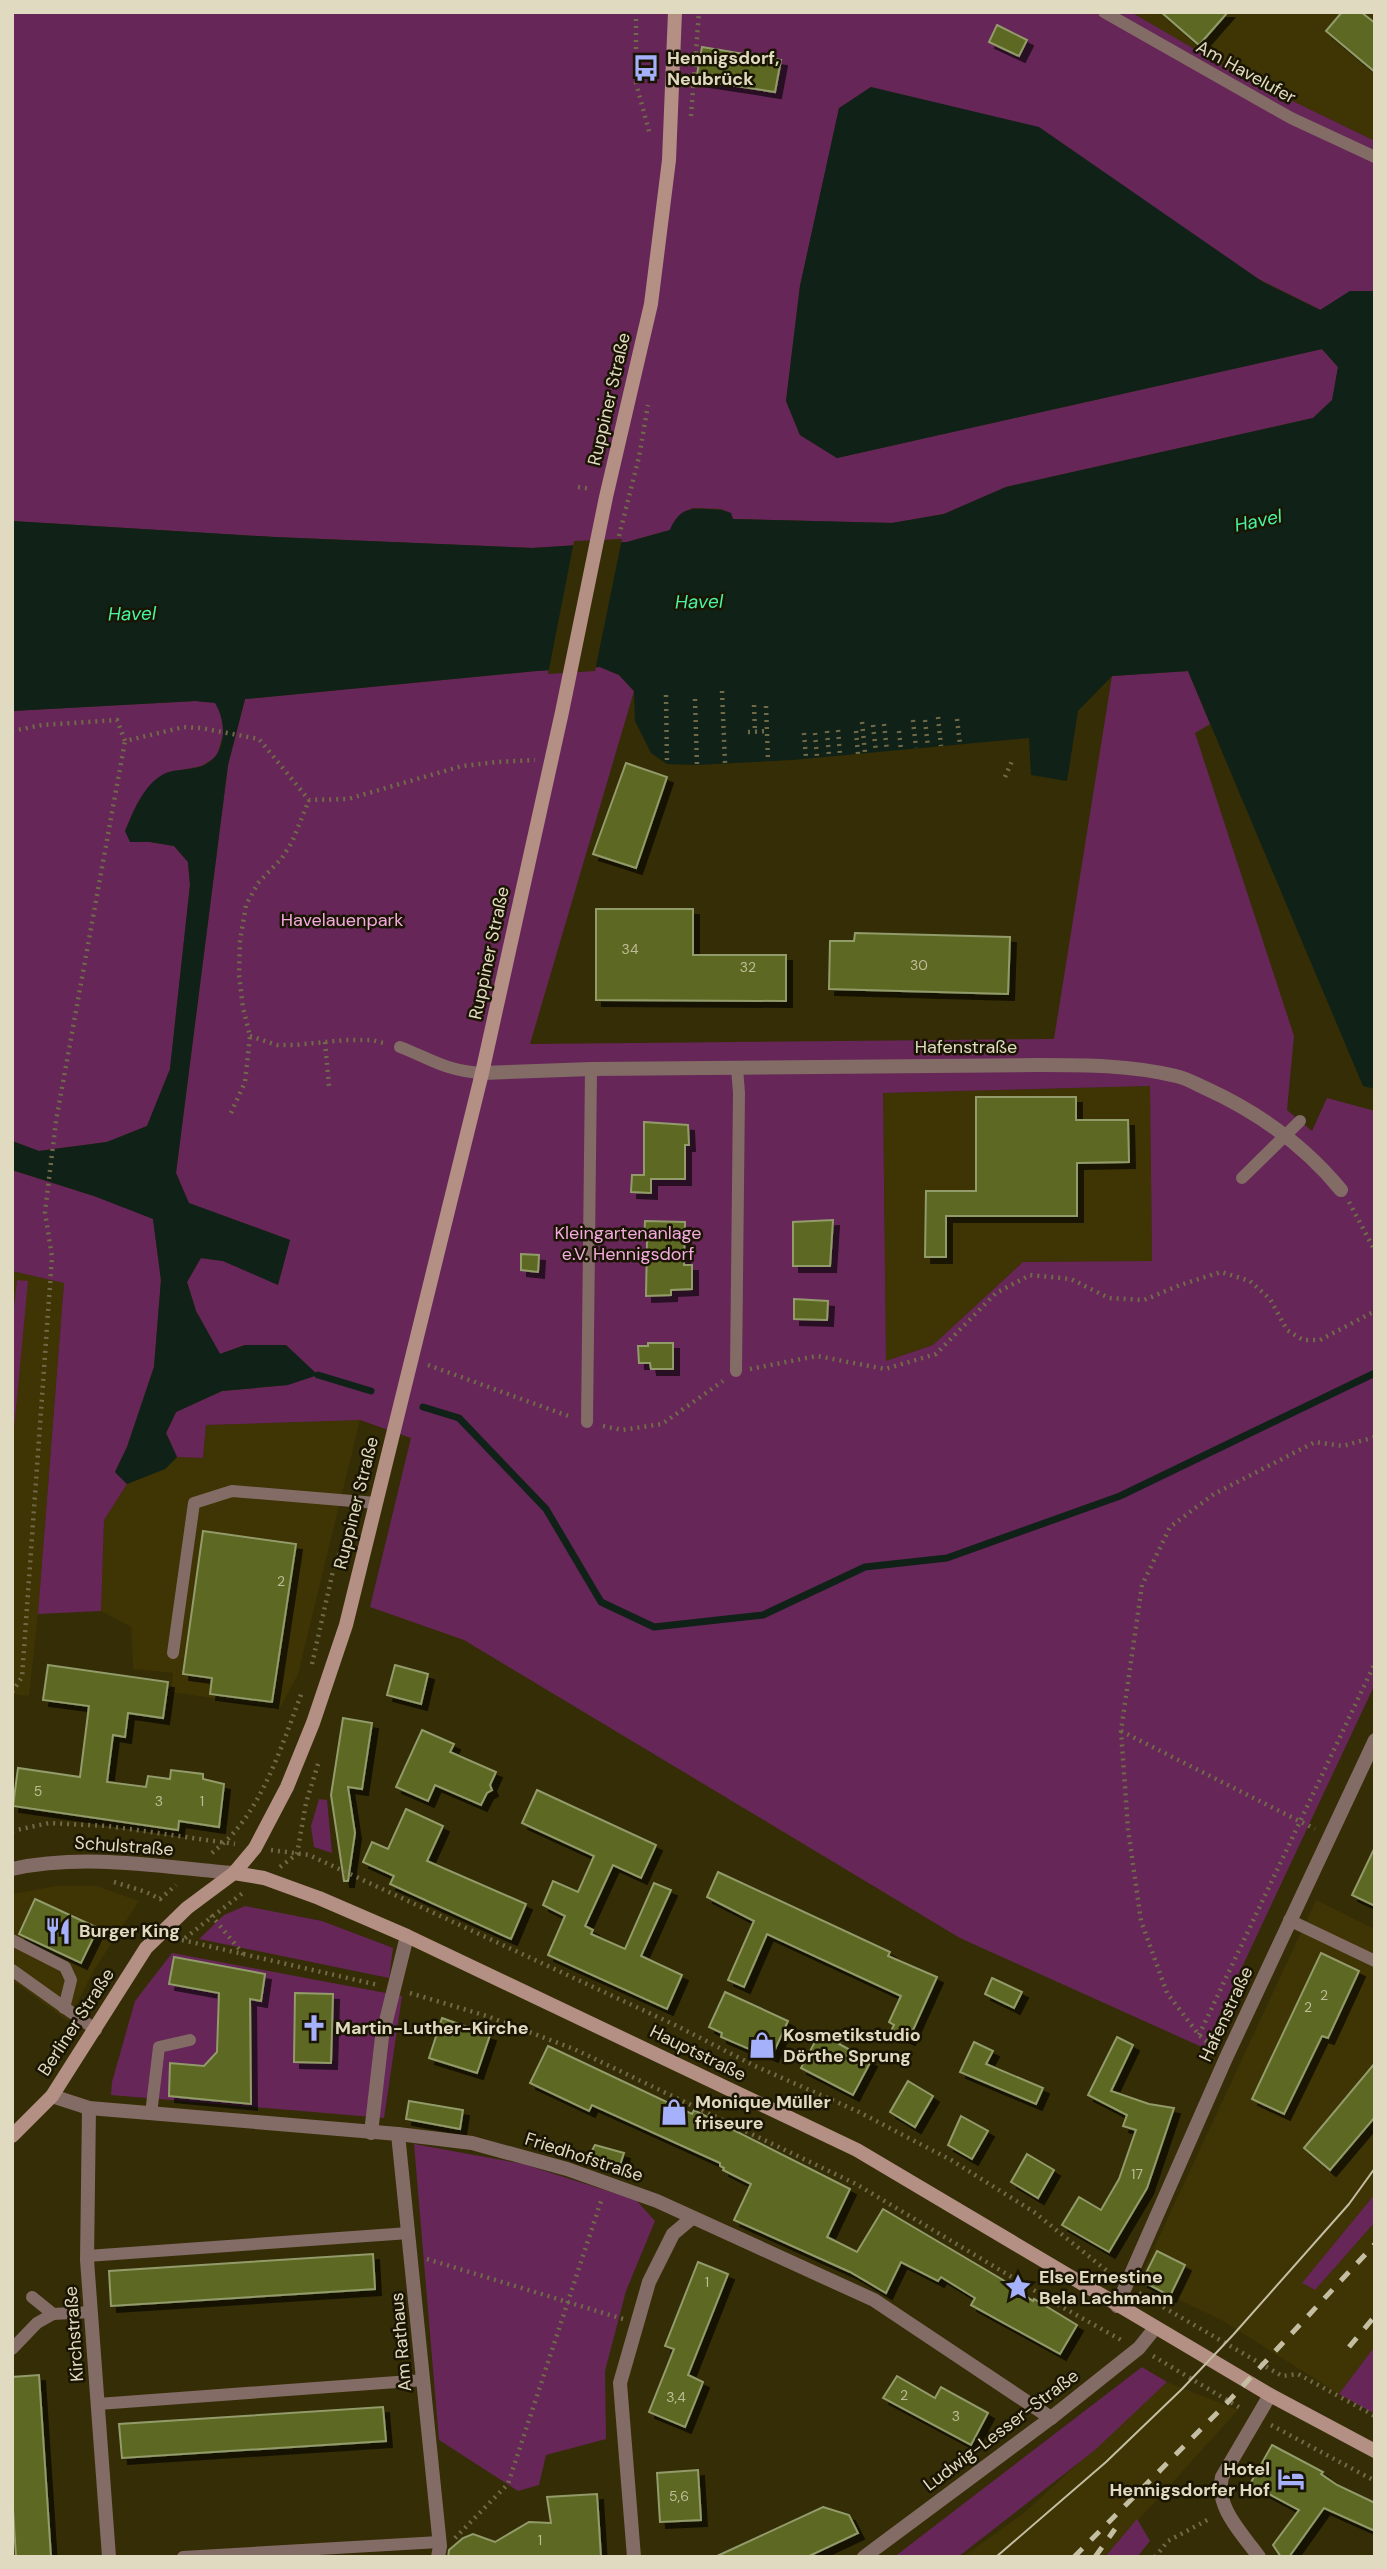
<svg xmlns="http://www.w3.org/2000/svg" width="1387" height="2569" viewBox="0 0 1387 2569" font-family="'DM Sans',sans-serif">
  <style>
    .built { fill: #3e3404 }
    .green { fill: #662658; fill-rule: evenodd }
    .water { fill: #102117 }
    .pier { fill: #352d06 }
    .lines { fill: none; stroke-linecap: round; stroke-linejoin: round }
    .stream { stroke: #102117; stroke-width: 7 }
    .building { fill: #5d6722; stroke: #929b6a; stroke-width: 2; filter: url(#shadow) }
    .path { stroke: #716a48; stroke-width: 4.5; stroke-dasharray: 2 5; stroke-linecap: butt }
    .lane { stroke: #836c65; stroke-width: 12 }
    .street { stroke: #836c65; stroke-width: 14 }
    .secondary { stroke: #b38f84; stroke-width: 14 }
    .tram { stroke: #c4bea2; stroke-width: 2 }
    .rail { stroke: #c4bea2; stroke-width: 5; stroke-dasharray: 12 12; stroke-linecap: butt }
    .labels { text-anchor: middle; stroke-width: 5; stroke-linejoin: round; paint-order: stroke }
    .number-label { font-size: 14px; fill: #bfbd98 }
    .poi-label { font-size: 18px; font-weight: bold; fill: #e0dac0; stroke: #1a1503; text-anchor: start }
    .street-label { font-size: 18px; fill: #e0dac0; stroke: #1a1503 }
    .park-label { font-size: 18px; fill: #f5abe1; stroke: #1a1503 }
    .water-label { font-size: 19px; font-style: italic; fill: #48f6a1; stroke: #1a1503 }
  </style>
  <defs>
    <filter id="shadow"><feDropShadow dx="6" dy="6" stdDeviation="0" flood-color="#0009"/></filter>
  </defs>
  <rect width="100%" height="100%" fill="#352d06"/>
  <g class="built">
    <polygon points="1131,12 1375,12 1375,141 1239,75"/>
    <polygon points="1150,1086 1152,1261 1023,1262 933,1345 886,1361 883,1093"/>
    <polygon points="12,1271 64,1282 38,1614 29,1696 12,1694"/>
    <polygon points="360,1420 298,1674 280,1708 171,1692 173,1673 133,1669 131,1627 101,1611 104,1520 127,1484 165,1469 177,1457 203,1458 206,1425"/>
    <polygon points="55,1886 97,1886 139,1901 94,1970 68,2021 12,1980 12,1894"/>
    <polygon points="1316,1900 1375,1929 1375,2194 1303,2283 1315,2290 1375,2222 1375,2346 1339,2394 1223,2321 1139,2280"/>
    <polygon points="1167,2382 1238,2410 1105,2557 963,2557 1025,2512"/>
  </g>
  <g class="green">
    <polygon points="12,12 1131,12 1239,75 1375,141 1375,293 1350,291 1321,310 871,87 839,109 800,286 786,401 800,435 837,458 1322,349 1338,367 1333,400 1313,418 1006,487 944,514 892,523 733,519 722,509 692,508 674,522 670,530 627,542 532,548 274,537 12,521"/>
    <path d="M600 667 619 675 634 691 530 1044 1054 1039 1112 676 1188 671 1210 724 1195 733 1294 1036 1287 1110 1312 1131 1327 1098 1375 1111V1684L1204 2048 960 1938 464 1640 370 1607 411 1438 360 1420 206 1425 203 1458 177 1457 166 1433 176 1412 222 1391 288 1385 245 1345 220 1354 196 1311 187 1282 200 1258 223 1261 278 1284 290 1240 188 1203 176 1173 228 765 245 699 536 671ZM1150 1086 1152 1261 1023 1262 933 1345 886 1361 883 1093Z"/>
    <polygon points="195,701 215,702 222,714 225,727 217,756 202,766 166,773 149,786 137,804 130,842 150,842 174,846 188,862 190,885 170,1069 147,1126 107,1142 39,1151 12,1141 12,711"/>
    <polygon points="12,1170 94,1196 153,1218 161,1280 154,1367 127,1447 115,1472 127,1484 104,1520 101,1611 38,1614 64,1283 12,1271"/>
    <polygon points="17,1280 28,1281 12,1450 12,1327"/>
    <polygon points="319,1799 327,1800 332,1853 314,1847 311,1826"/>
    <polygon points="245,1906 322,1921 393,1948 389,1978 199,1939 224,1915"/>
    <polygon points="172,1953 402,1996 384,2118 111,2095 112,2082 135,2001"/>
    <polygon points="414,2144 523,2164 636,2200 655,2221 626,2291 605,2371 606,2439 546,2455 539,2485 518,2491 439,2440"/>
    <polygon points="1375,2194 1375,2222 1315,2290 1302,2283"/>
    <polygon points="1375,2346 1375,2414 1339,2394"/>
    <polygon points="1142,2367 1167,2382 1095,2450 958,2557 894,2557"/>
    <polygon points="1137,2519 1150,2541 1137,2557 1105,2557"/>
  </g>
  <path class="water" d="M871 87 1039 127 1263 282 1320 310 1350 291H1374L1375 293V1089L1363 1086 1188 671 1112 676 1078 711 1067 781 1031 775 1029 738 792 760 697 765 667 764 651 753 635 721 634 691 619 675 600 667 536 671 245 699 228 765 176 1173 189 1203 290 1240 278 1285 223 1261 201 1258 187 1282 196 1311 220 1354 245 1345H286L318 1375 288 1385 222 1391 176 1412 166 1433 177 1457 165 1469 127 1484 115 1472 127 1447 154 1367 161 1280 153 1219 94 1196 12 1170V1141L39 1151 107 1142 147 1126 170 1069 190 885 188 862 174 846 150 842H130L125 831C134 810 144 783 166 773 176 769 189 770 199 767 227 759 228 724 215 703L195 701 12 711V521L274 537 532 548 627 542 670 530C679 510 687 508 707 509 717 510 722 509 731 513L733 519 892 523 944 514 1006 487 1313 418 1332 400 1338 367 1322 349 837 458 800 435 786 401 800 286 839 108Z"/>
  <polygon class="pier" points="622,539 595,671 548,674 574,541"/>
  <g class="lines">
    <g class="stream">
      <polyline points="318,1375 371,1391"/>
      <polyline points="423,1407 459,1418 546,1509 601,1602 654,1627 763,1615 865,1567 947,1558 1120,1496 1375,1373"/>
    </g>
  </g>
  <g class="building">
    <polygon points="1161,12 1228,12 1199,45"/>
    <polygon points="1342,12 1361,12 1375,23 1375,72 1326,31"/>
    <polygon points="997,25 1027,40 1019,56 989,42"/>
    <polygon points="702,47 781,60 775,92 696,80"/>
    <polygon points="626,763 667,777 636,868 593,854"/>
    <polygon points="596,909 693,909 693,955 786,955 786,1001 596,1000"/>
    <polygon points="855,933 1010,937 1008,994 829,989 830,941 854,941"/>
    <polygon points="976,1097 1076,1097 1076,1120 1128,1120 1129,1162 1077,1163 1077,1216 946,1216 946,1257 925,1257 926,1191 976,1191"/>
    <polygon points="644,1122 688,1125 689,1145 685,1145 685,1179 651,1179 651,1193 631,1192 632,1175 644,1175"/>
    <polygon points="833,1220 830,1266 793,1266 793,1222"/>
    <polygon points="645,1221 685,1222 684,1265 692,1265 692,1289 671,1290 671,1295 646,1296 647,1240 644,1240"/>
    <polygon points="521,1254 539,1255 538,1272 521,1270"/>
    <polygon points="794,1299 828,1301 827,1320 794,1319"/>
    <polygon points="648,1343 673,1343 673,1369 651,1369 650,1363 639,1363 638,1346 648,1346"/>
    <polygon points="203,1531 296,1544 272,1702 210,1694 212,1678 183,1674"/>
    <polygon points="48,1665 168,1682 163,1718 128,1713 125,1737 113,1735 107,1782 146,1787 148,1776 170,1779 171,1770 203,1774 203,1779 224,1784 219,1827 179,1821 178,1830 13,1806 18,1768 80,1777 89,1706 43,1700"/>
    <polygon points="395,1665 428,1674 421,1704 387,1695"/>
    <polygon points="343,1718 372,1723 362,1789 348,1787 355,1833 348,1881 344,1881 331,1795"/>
    <polygon points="422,1730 454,1744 450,1752 496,1772 490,1785 492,1790 487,1793 481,1805 435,1785 428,1801 396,1787"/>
    <polygon points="537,1790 656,1845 641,1878 613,1865 585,1926 593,1930 591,1934 625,1949 654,1883 671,1890 641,1956 682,1975 667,2009 548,1955 565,1916 543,1905 553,1881 578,1892 594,1856 522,1823"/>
    <polygon points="406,1809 443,1826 427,1861 526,1904 511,1939 390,1884 394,1876 363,1862 372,1842 388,1849"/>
    <polygon points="1375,1847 1375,1906 1352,1895"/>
    <polygon points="718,1872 890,1952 888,1956 937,1977 909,2039 891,2031 894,2025 889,2022 901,1996 767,1934 744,1987 728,1980 754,1921 707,1897"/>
    <polygon points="35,1899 98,1928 81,1963 19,1934"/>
    <polygon points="1321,1953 1359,1971 1328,2038 1322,2036 1284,2114 1252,2099"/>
    <polygon points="174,1957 265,1974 261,2001 250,1999 251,2104 169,2096 170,2063 204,2066 217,2052 219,1993 169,1984"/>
    <polygon points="992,1978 1022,1992 1014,2008 985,1994"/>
    <polygon points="725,1992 788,2021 772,2056 757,2049 756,2052 721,2037 722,2033 709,2027"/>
    <polygon points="295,1993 333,1994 331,2063 294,2062"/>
    <polygon points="442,2018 490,2035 477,2073 429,2058"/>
    <polygon points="823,2032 840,2042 839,2044 871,2061 853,2095 801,2068 817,2038"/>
    <polygon points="1117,2037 1133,2045 1111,2091 1149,2104 1174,2108 1147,2188 1109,2252 1062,2225 1079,2197 1101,2210 1119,2179 1136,2130 1123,2126 1127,2115 1088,2095"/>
    <polygon points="974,2042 993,2051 986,2064 1043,2088 1036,2104 960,2072"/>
    <polygon points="548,2046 692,2114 694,2110 850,2189 827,2237 857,2252 883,2209 1003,2280 1033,2301 1034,2299 1077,2325 1060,2354 971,2305 975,2298 941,2277 938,2281 901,2262 886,2293 850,2272 734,2220 751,2184 723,2170 724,2168 720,2166 720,2163 592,2105 589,2111 530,2083"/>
    <polygon points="1375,2063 1375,2117 1330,2170 1304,2148"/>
    <polygon points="908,2081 933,2096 915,2127 890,2112"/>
    <polygon points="409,2101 463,2110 460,2129 406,2119"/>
    <polygon points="961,2116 988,2131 972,2159 948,2145"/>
    <polygon points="595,2145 624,2153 618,2171 587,2160"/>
    <polygon points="1027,2154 1054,2170 1038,2198 1011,2182"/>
    <polygon points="1157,2251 1185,2265 1170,2296 1142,2281"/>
    <polygon points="373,2254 375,2289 111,2306 109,2271"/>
    <polygon points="698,2262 728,2274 688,2375 703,2382 685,2427 649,2412 674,2349 665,2346"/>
    <polygon points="39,2375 51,2557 16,2557 12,2493 12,2377"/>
    <polygon points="897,2376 935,2398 941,2387 988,2413 971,2445 883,2398"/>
    <polygon points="383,2407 386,2441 122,2458 119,2424"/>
    <polygon points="1272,2445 1323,2472 1321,2474 1337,2485 1375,2503 1375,2531 1324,2508 1289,2557 1281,2557 1273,2545 1299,2510 1250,2484"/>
    <polygon points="698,2470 701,2520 660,2522 657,2473"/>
    <polygon points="597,2494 601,2557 448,2557 449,2550 463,2538 473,2534 495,2542 529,2522 551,2523 547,2497"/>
    <polygon points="823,2507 849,2515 858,2533 807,2557 715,2557"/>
  </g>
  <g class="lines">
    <g class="path">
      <polyline points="636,12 636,83 650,135"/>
      <polyline points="691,116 699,12"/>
      <polyline points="578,487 591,489"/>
      <polyline points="619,536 639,457 648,405"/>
      <polyline points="722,691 725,763"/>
      <polyline points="666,695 667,764"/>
      <polyline points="695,699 697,765"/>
      <polyline points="754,705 755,732"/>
      <polyline points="766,706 768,760"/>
      <polyline points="938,717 941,746"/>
      <polyline points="957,719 960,744"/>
      <polyline points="913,720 916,748"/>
      <polyline points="925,720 928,747"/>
      <polyline points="862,722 865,753"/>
      <polyline points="884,724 887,751"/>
      <polyline points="873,725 876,752"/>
      <polyline points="838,730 840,755"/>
      <polyline points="12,731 42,725 117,720 125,741 184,727 201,728 259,739 309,800 348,799 462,766 497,762 535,760"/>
      <polyline points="827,731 829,756"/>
      <polyline points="856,731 858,754"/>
      <polyline points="899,731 901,750"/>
      <polyline points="748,732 767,731"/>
      <polyline points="804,733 806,758"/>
      <polyline points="815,733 817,757"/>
      <polyline points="1005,777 1013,759"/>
      <polyline points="250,1036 277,1045 294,1045 346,1040 372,1040 387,1044"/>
      <polyline points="325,1042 329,1086"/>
      <polyline points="231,1113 245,1082 250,1036 243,1008 239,975 240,941 246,905 258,883 282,858 292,842 309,800"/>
      <polyline points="1349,1202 1375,1251"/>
      <polyline points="428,1365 571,1417"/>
      <polyline points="750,1369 817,1356 885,1369 936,1354 996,1293 1030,1275 1071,1279 1109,1298 1144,1300 1180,1285 1221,1272 1250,1281 1270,1299 1287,1330 1303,1340 1320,1340 1375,1311"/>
      <polyline points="603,1426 622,1430 662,1424 723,1381"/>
      <polyline points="312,1664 333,1571 351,1524"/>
      <polyline points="12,1692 22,1677 52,1257 45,1212 56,1121 125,741"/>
      <polyline points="1121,1731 1315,1829"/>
      <polyline points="12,1831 49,1823 108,1826 235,1844"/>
      <polyline points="271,1850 309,1855 675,2025 755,2066 857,2111 951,2160 1034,2212 1112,2275"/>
      <path d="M212 1853C220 1846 229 1839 236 1830 267 1794 285 1737 302 1692"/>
      <polyline points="280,1867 297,1854 306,1803 319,1761"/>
      <polyline points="114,1882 146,1892 160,1899 176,1885"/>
      <polyline points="211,1915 244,1955"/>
      <polyline points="185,1938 244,1892"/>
      <polyline points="182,1940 378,1985"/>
      <polyline points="410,1993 487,2016 574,2049 856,2184 1062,2307 1123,2341"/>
      <polyline points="1199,2035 1375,1663"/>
      <polyline points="1212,2046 1199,2035 1167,1993 1141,1921 1128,1829 1121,1731 1142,1585 1170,1527 1214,1494 1315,1442 1343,1446 1375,1437"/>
      <polyline points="427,2259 623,2319"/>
      <polyline points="1139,2293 1282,2376 1298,2374 1375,2416"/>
      <polyline points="1153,2356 1242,2409"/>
      <polyline points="1271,2425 1375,2481"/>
      <polyline points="455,2538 508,2484 602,2198"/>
      <polyline points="1155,2557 1168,2541 1211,2518"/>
    </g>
    <g class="lane">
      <polyline points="1104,12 1291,118 1375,157"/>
      <path d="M400 1047C431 1059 446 1071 482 1073"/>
      <polyline points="1242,1178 1300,1121"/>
      <polyline points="736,1371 739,1093 737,1068"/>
      <polyline points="587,1422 591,1069"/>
      <polyline points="173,1653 194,1503 232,1491 376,1503"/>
      <polyline points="1289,1920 1375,1961"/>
      <polyline points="12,1940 65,1967 71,1980 64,2008"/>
      <polyline points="12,1970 96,2030"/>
      <polyline points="151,2114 159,2047 190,2040"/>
      <polyline points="87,2256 409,2233"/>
      <polyline points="32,2297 53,2314 91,2312"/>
      <polyline points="12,2349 37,2323 53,2314"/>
      <polyline points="98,2404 424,2380"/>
      <polyline points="183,2557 439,2542"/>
    </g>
    <g class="street">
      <path d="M482 1073 591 1069 1038 1065C1085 1065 1130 1065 1176 1076 1186 1078 1196 1084 1205 1088 1258 1112 1304 1145 1341 1190"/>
      <path d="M12 1869C85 1853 161 1867 234 1873"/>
      <polyline points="52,2096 89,2108 398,2134 472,2143 567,2169 657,2201 874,2300 1051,2418"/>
      <polyline points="89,2108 87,2260 109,2557"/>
      <polyline points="371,2133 382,2037 407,1936"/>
      <polyline points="398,2134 440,2546 438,2557"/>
      <polyline points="1117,2306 1226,2058 1375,1740"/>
      <polyline points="634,2557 620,2383 649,2282 673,2234 692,2218"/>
      <polyline points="864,2557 1051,2418 1139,2348 1155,2328"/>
      <path d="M1259 2557C1242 2533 1215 2508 1222 2477L1270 2395"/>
    </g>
    <g class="secondary">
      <polyline points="234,1873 264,1878 319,1898 407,1936 857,2150 1270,2395 1375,2451"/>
      <polyline points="12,2136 52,2096 146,1948 187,1908 234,1873 255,1848 287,1787 313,1723 346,1625 482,1073 562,712 606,497 651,304 669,160 675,12"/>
    </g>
    <polyline class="tram" points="996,2557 1106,2462 1182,2389 1233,2335 1349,2204 1375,2168"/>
    <g class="rail">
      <polyline points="1349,2347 1375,2316"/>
      <polyline points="1074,2557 1226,2404 1375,2244"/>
      <polyline points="1095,2557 1115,2529"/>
    </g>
  </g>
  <defs>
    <symbol id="bus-bare" viewBox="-9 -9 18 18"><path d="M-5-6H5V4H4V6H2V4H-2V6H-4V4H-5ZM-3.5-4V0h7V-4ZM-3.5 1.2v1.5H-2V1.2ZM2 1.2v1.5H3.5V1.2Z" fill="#a6b1fc" stroke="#1a1503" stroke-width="2.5" paint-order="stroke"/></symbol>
    <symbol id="restaurant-bare" viewBox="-9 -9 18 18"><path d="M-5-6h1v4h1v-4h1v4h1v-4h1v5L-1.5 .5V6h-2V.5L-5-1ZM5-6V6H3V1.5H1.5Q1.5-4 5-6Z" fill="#a6b1fc" stroke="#1a1503" stroke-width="2.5" paint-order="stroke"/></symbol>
    <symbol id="church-bare" viewBox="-9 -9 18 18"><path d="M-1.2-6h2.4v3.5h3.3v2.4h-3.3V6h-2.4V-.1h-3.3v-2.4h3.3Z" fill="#a6b1fc" stroke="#1a1503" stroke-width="2.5" paint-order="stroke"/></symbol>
    <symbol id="shop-bare" viewBox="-9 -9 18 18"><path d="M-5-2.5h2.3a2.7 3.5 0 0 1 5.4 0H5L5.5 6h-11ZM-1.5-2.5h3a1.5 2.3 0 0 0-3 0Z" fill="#a6b1fc" stroke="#1a1503" stroke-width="2.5" paint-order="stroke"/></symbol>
    <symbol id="sight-bare" viewBox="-9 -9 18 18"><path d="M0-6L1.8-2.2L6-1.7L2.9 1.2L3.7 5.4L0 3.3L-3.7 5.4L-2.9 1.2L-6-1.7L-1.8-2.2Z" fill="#a6b1fc" stroke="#1a1503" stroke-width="2.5" paint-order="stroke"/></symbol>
    <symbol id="hotel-bare" viewBox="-9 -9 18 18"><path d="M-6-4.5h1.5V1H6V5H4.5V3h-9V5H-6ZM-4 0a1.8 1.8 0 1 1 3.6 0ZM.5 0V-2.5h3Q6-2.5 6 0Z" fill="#a6b1fc" stroke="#1a1503" stroke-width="2.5" paint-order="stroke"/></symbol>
  </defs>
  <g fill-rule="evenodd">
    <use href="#bus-bare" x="627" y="49" width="38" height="38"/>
    <use href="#restaurant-bare" x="39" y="1912" width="38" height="38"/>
    <use href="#church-bare" x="295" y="2009" width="38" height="38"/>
    <use href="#shop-bare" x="743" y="2026" width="38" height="38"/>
    <use href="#shop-bare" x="655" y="2093" width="38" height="38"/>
    <use href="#sight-bare" x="999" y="2268" width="38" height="38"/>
    <use href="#hotel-bare" x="1272" y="2460" width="38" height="38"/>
  </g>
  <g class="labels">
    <g class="number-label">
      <text x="630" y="954">34</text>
      <text x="919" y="970">30</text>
      <text x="748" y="972">32</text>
      <text x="281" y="1586">2</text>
      <text x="38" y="1796">5</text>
      <text x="159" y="1806">3</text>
      <text x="202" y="1806">1</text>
      <text x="1324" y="2000">2</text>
      <text x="1308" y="2012">2</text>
      <text x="1137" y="2179">17</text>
      <text x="707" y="2287">1</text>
      <text x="904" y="2400">2</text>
      <text x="676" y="2402">3,4</text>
      <text x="956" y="2421">3</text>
      <text x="679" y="2501">5,6</text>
      <text x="540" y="2545">1</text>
    </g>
    <g class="poi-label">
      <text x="667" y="64">Hennigsdorf,<tspan x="667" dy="21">Neubrück</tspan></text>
      <text x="79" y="1937">Burger King</text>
      <text x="335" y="2034">Martin-Luther-Kirche</text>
      <text x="783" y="2041">Kosmetikstudio<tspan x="783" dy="21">Dörthe Sprung</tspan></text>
      <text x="695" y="2108">Monique Müller<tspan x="695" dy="21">friseure</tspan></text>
      <text x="1039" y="2283">Else Ernestine<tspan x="1039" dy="21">Bela Lachmann</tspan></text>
      <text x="1270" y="2475" text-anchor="end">Hotel<tspan x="1270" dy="21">Hennigsdorfer Hof</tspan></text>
    </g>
    <g class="street-label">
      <text transform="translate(1246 72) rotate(29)" y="6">Am Havelufer</text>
      <text transform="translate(609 399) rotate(-77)" y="6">Ruppiner Straße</text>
      <text transform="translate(489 953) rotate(-78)" y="6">Ruppiner Straße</text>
      <text x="966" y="1053">Hafenstraße</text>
      <text transform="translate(356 1503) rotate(-76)" y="6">Ruppiner Straße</text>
      <text transform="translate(124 1846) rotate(4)" y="6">Schulstraße</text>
      <text transform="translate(1226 2014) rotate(-65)" y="6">Hafenstraße</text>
      <text transform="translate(76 2022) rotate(-57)" y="6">Berliner Straße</text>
      <text transform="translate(698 2053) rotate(26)" y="6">Hauptstraße</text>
      <text transform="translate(584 2157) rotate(18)" y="6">Friedhofstraße</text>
      <text transform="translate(74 2334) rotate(-94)" y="6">Kirchstraße</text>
      <text transform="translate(401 2342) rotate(-95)" y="6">Am Rathaus</text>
      <text transform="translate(1001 2430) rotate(-37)" y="6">Ludwig-Lesser-Straße</text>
    </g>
    <g class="park-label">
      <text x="342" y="926">Havelauenpark</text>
      <text x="628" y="1239">Kleingartenanlage<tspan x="628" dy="21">e.V. Hennigsdorf</tspan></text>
    </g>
    <g class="water-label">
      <text transform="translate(1258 520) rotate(-12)" y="7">Havel</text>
      <text transform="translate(699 601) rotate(-1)" y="7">Havel</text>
      <text transform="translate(132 613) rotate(-1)" y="7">Havel</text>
    </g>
  </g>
  <rect width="1387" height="2569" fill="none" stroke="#e0dac0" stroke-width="28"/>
</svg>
